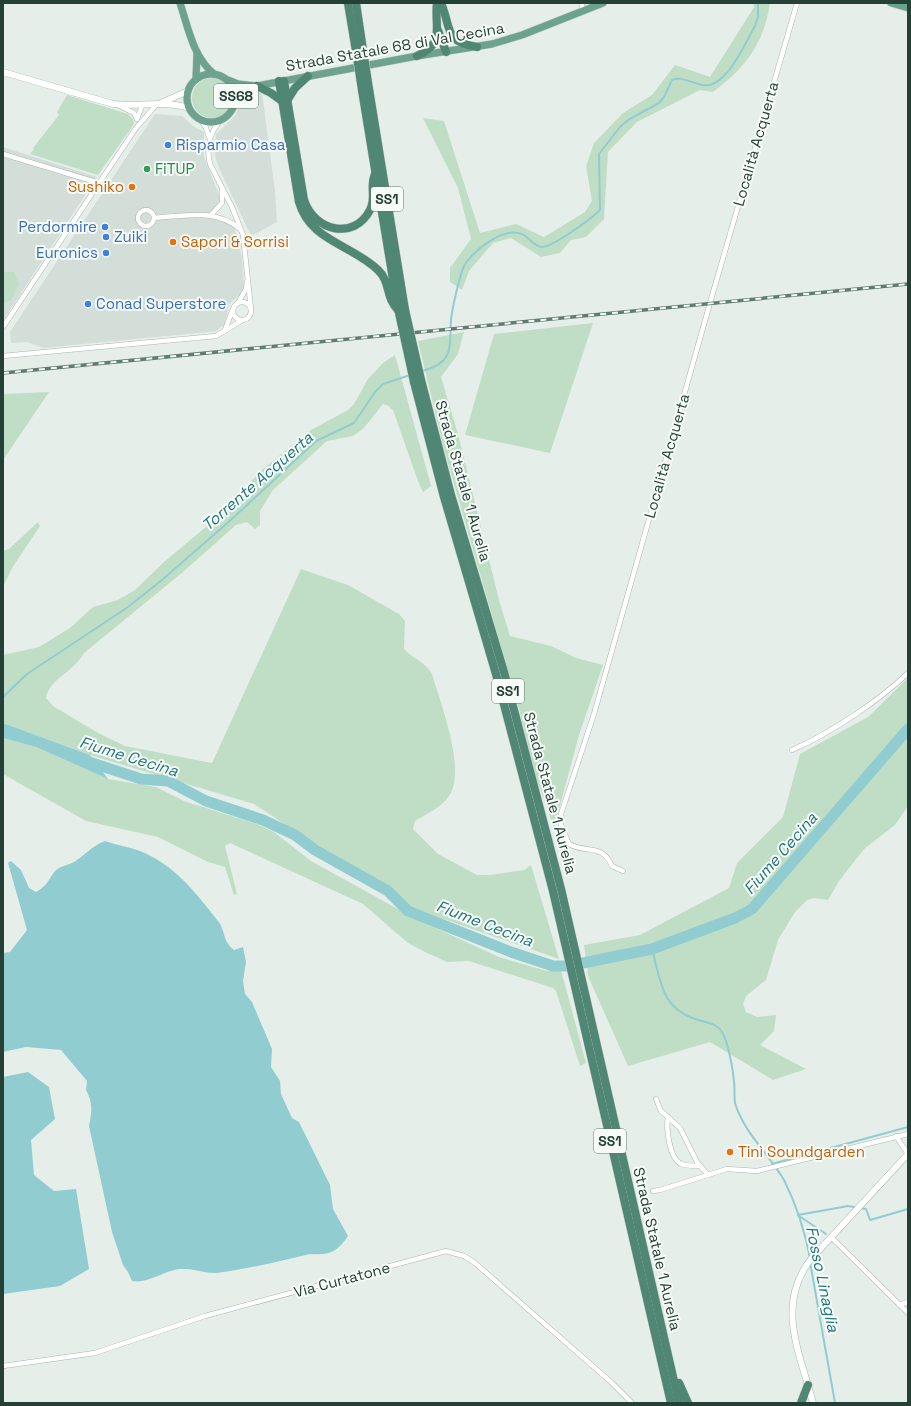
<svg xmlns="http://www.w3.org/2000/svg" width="911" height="1406" viewBox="0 0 911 1406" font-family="'Space Grotesk',sans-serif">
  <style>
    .built { fill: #d4ded9 }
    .green { fill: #c0dec5 }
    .water { fill: #91cdd0 }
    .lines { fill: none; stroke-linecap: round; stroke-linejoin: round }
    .stream { stroke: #91cdd0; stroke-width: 2 }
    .river { stroke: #91cdd0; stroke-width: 11 }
    .minor-casing { stroke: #a8b6b0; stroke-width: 5.5 }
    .secondary-casing { stroke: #a5bab0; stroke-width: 7 }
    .primary-casing { stroke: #c2cac7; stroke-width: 8 }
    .trunk-casing { stroke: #c2cac7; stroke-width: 9 }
    .minor { stroke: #fff; stroke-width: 4.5 }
    .secondary { stroke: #fff; stroke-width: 6 }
    .primary { stroke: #6da28e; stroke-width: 7 }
    .trunk { stroke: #508674; stroke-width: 8 }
    .rail-casing { stroke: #607b71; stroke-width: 3.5 }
    .rail { stroke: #f7fbf8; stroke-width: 2; stroke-dasharray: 6; stroke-linecap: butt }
    .trunk-bridge-casing { stroke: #c2cac7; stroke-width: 9; stroke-linecap: butt }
    .trunk-bridge { stroke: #508674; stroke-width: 8 }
    .shop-dot { fill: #3f7fe0; stroke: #f7fbf8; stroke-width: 1.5 }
    .leisure-dot { fill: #2e9e5b; stroke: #f7fbf8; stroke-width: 1.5 }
    .food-dot { fill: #e8710a; stroke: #f7fbf8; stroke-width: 1.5 }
    .labels { text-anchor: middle; stroke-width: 4; stroke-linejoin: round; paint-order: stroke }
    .shield { fill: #f7fbf8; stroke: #647870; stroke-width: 1 }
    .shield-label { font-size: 14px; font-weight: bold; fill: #254036 }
    .street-label { font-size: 15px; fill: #254036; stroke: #f7fbf8 }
    .shop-label { font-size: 15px; fill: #366cbe; stroke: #f7fbf8; text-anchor: start }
    .leisure-label { font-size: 15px; fill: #27864d; stroke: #f7fbf8; text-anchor: start }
    .food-label { font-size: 15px; fill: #c56008; stroke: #f7fbf8; text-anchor: start }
    .water-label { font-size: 16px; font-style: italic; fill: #21757a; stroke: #f7fbf8 }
  </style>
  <rect width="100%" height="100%" fill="#e6eeea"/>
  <g class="built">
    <polygon points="254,92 262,93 275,191 277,222 251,236 219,168 215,155 216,134 235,116 242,99"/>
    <polygon points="155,114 182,116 193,126 204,132 204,157 220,197 220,202 212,211 212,219 218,219 230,225 235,229 242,258 244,289 242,293 229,304 225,324 216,331 208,332 73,345 44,348 26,342 11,343 10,332"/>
    <polygon points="3,147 97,177 3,321"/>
  </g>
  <g class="green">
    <path d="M753 3H770C764 44 745 68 713 92L700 90 637 122 608 152 604 219 586 237 571 240 560 253 541 257 511 238 493 243 469 271 462 290 450 282V268L471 239 458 188 423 118 444 121 480 233 516 224 544 237 585 212 592 201 586 166 594 143 623 113 652 95 675 65 710 77 754 7Z"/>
    <circle cx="212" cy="98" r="20"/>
    <polygon points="67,95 128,114 133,119 134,124 98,175 30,154 34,149 33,148 59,115 57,112"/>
    <polygon points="3,272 14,272 19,284 11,300 4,303"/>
    <polygon points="593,323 550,453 465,435 494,334"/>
    <polygon points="464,332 458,354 441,377 458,434 499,600 510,636 551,646 576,658 603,665 579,735 554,828 536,777 519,709 444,449 418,341"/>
    <path d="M395 355 431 486 423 492 419 484 393 410 387 405 383 404 364 428 353 436 327 441 273 490 260 511V525L255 529 247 522 236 525 183 572 84 653C75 671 48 680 46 698L53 706 98 733 125 746 212 763 301 569 348 585 399 614 405 621 404 649C413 659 426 662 432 674 440 702 467 770 449 796 442 807 426 814 415 821L413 829 438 854 477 875H490L524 870 531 865 559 959 412 908 254 804 90 755 3 723V655L39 647 70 628 93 607 118 600 135 590 164 562 214 520 263 469 311 430 348 410 354 404 368 379 383 363Z"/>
    <polygon points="49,392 3,460 3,394"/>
    <polygon points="38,522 40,526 12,568 3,587 3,551 9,549"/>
    <polygon points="908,678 908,806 895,825 864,849 839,881 828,900 814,898 807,900 795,912 778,940 766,980 746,996 743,1004 746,1012 757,1017 776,1015 774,1031 760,1045 806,1069 773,1080 710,1042 628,1066 588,976 584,945 640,935 729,888 737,863 783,817 800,754 868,717"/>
    <polygon points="3,738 36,747 108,779 156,787 184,801 257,824 274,832 311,861 416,919 499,957 547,971 561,970 586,1063 580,1066 556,991 553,988 469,961 447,962 427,953 408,943 363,904 230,843 225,846 237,894 234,895 225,867 208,862 158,837 86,821 3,774"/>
  </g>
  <g class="water">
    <polygon points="3,723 90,755 108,779 36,747 3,738"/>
    <path d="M105 841C116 845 129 847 140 851 174 864 197 894 218 921 226 931 222 941 234 950L243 947 246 962 243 981 245 994 252 1002 272 1049 271 1067 280 1081 281 1094 292 1118 299 1122 330 1185 333 1209 348 1236C336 1253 330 1255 310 1254 280 1261 248 1269 217 1273 206 1274 193 1268 181 1269 164 1270 149 1284 132 1281L128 1272 123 1265 112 1232 89 1126C92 1111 93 1103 86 1090L87 1081 61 1050 26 1047 3 1052V953L10 952 27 930 8 863 11 861 21 870 29 888 36 892C51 884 50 873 59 868 64 865 69 865 74 862 84 856 93 845 105 841Z"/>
    <polygon points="28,1072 49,1087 55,1119 31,1140 34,1175 54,1191 76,1189 89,1269 60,1286 3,1294 3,1077"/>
  </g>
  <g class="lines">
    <g class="stream">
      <path d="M422 371C455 362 449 348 451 320 452 309 460 273 465 264 476 249 505 225 524 235 530 239 534 246 542 247 553 247 592 218 600 210L599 154 620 127 628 120 659 103 664 97 672 80C681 76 692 83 702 85 726 90 745 43 755 26L758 17V3"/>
      <polyline points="3,697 27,674 128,607 162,580 233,518 316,441 354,423 375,392 383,384 410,375"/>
      <path d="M652 949C661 982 661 1009 698 1020 707 1022 717 1024 722 1032 728 1041 733 1070 734 1082 735 1089 734 1097 735 1103 744 1133 769 1154 784 1180 796 1204 805 1232 810 1258"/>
      <polyline points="772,1164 908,1127"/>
      <polyline points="798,1215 848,1206 866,1209 870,1220 908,1209"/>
      <polyline points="799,1216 826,1234"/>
      <polyline points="810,1262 835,1403"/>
    </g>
    <polyline class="river" points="83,760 141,779 168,781 206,801 263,820 295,835 315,850 388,891 408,911 511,952 553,966 568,966 652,949 735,918 752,909 908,729"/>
    <defs>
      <g id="minor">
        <polyline points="582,12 582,3"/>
        <polyline points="118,105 134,113 137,119"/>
        <polyline points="137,119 142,106"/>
        <polyline points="201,120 206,128 209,137"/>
        <path d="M220 121C209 134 206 147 210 164L232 207 243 235 251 309"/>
        <polyline points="3,154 99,183"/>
        <circle cx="146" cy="218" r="8"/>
        <polyline points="211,215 222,203 222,191"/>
        <path d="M154 218C184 216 215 208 240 229"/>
        <circle cx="242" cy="311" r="9"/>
        <polyline points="238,303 246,289 247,282"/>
        <polyline points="3,327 136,128 157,104"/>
        <polyline points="225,330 232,311"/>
        <polyline points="3,356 216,336 241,321"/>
        <path d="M792 750C829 734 879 701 908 673"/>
        <path d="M623 871 612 866C602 843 587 854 569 844L561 825V814L594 714 710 303 797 3"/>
        <polyline points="656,1099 661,1111 680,1128 697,1162 708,1175"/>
        <path d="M668 1117C666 1128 669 1158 681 1164 687 1166 694 1166 700 1166"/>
        <polyline points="896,1136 908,1154"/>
        <polyline points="653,1191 660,1190 727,1169 757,1171 908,1134"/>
        <polyline points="831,1237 908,1313"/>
        <polyline points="899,1305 908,1302"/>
        <polyline points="3,1366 95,1353 205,1316 446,1251 464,1256 475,1263 611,1382 632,1403"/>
      </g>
      <g id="secondary">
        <path d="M3 72 113 104C138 107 165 100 189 108"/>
        <polyline points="161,103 188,91"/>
        <path d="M813 1403C800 1353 775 1305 811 1259L908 1154"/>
      </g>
      <g id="primary">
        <path d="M180 3C188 27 193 57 214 74"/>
        <polyline points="891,3 908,8"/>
        <circle cx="211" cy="98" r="24"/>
        <polyline points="196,79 197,53"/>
        <polyline points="228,80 238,84 257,86"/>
        <polyline points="236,102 243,93 257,86 417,56 492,44 522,35 603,3"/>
      </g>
      <g id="trunk">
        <polyline points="348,3 356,51"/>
        <polyline points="356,3 363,50"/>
        <path d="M441 3C452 29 443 41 477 47"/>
        <polyline points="438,30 446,52"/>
        <path d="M417 56C446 44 434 26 437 3"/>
        <path d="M279 81 299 202C310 241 351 244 378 270 391 282 385 297 398 310"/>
        <path d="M284 81 304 200C314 231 354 241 370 210 377 197 369 188 375 174"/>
        <polyline points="257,86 271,93 282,101"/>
        <polyline points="369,89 405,310"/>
        <polyline points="362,90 398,310"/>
        <polyline points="288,99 295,88 308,76"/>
        <polyline points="421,380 451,495 504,672 561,889 679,1403"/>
        <polyline points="414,382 444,497 496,674 553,891 671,1403"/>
        <polyline points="679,1383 688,1403"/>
        <polyline points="801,1403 808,1385"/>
      </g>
    </defs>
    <use href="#minor" class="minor-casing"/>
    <use href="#secondary" class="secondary-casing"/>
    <use href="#primary" class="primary-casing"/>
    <use href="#trunk" class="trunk-casing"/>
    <use href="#minor" class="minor"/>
    <use href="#secondary" class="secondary"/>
    <use href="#primary" class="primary"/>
    <use href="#trunk" class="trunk"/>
    <defs>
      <polyline id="rail" points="3,373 908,284"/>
    </defs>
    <use href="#rail" class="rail-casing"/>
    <use href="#rail" class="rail"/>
    <defs>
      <g id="trunk-bridge">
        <polyline points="363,50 369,89"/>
        <polyline points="356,51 362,90"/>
        <polyline points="405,310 421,380"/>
        <polyline points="399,313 414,382"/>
      </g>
    </defs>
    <use href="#trunk-bridge" class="trunk-bridge-casing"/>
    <use href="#trunk-bridge" class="trunk-bridge"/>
  </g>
  <g class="shop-dot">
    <circle cx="168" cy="145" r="4"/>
    <circle cx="105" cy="227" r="4"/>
    <circle cx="106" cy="237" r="4"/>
    <circle cx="106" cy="253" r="4"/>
    <circle cx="88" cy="304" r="4"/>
  </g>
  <circle class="leisure-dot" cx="147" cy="169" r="4"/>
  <g class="food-dot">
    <circle cx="132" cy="187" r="4"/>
    <circle cx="173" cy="242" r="4"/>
    <circle cx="730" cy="1152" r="4"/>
  </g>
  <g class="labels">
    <g class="shield">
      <rect x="214" y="84" width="44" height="24" rx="3"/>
      <rect x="371" y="187" width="32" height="24" rx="3"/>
      <rect x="492" y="679" width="32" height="24" rx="3"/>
      <rect x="594" y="1129" width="32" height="24" rx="3"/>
    </g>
    <g class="shield-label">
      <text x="236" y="101">SS68</text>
      <text x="387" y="204">SS1</text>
      <text x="508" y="696">SS1</text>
      <text x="610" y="1146">SS1</text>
    </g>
    <g class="street-label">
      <text transform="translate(395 47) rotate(-10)" y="5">Strada Statale 68 di Val Cecina</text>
      <text transform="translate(756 144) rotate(-74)" y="5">Località Acquerta</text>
      <text transform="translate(667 456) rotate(-74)" y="5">Località Acquerta</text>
      <text transform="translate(463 481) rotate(74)" y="5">Strada Statale 1 Aurelia</text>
      <text transform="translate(550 793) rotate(75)" y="5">Strada Statale 1 Aurelia</text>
      <text transform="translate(657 1249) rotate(77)" y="5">Strada Statale 1 Aurelia</text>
      <text transform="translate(342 1280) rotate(-15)" y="5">Via Curtatone</text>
    </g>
    <g class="shop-label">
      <text x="176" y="150">Risparmio Casa</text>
      <text x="97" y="232" text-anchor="end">Perdormire</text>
      <text x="114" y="242">Zuiki</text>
      <text x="98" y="258" text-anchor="end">Euronics</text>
      <text x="96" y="309">Conad Superstore</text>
    </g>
    <g class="leisure-label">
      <text x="155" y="174">FiTUP</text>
    </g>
    <g class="food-label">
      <text x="124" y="192" text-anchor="end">Sushiko</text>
      <text x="181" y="247">Sapori &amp; Sorrisi</text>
      <text x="738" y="1157">Tinì Soundgarden</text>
    </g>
    <g class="water-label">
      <text transform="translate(257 481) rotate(-41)" y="6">Torrente Acquerta</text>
      <text transform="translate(129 756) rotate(17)" y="6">Fiume Cecina</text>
      <text transform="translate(780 853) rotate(-49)" y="6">Fiume Cecina</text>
      <text transform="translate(485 923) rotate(21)" y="6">Fiume Cecina</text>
      <text transform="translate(823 1279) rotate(78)" y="6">Fosso Linaglia</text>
    </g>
  </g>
  <rect width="911" height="1406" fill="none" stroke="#254036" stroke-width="8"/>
</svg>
